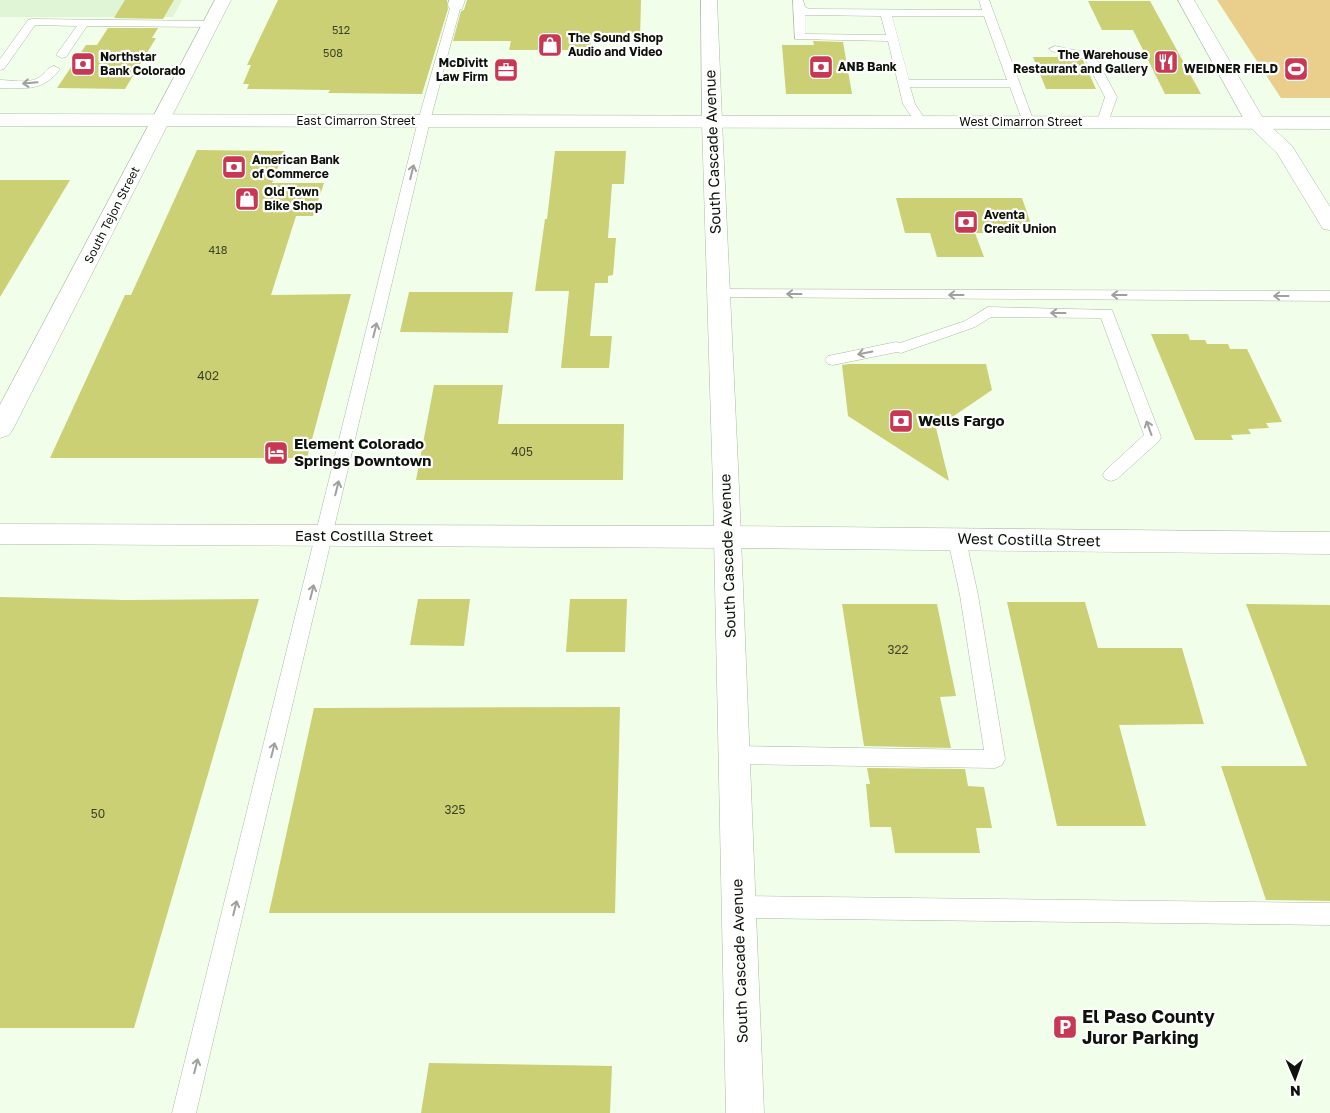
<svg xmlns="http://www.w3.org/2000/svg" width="1330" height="1113" viewBox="0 0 1330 1113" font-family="'Golos Text',sans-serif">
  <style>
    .built { fill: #dff5d5 }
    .green { fill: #eace8c }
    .building { fill: #cbd075 }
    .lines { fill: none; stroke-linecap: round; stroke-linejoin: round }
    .service-casing { stroke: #aabaa2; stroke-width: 1 }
    .minor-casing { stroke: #aabaa2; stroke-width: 1 }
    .tertiary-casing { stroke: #aabaa2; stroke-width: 1 }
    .secondary-casing { stroke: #aabaa2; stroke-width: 1 }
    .primary-casing { stroke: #aabaa2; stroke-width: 1 }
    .service { fill: #fff; fill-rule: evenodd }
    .minor { fill: #fff; fill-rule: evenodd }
    .tertiary { fill: #fff; fill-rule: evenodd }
    .secondary { fill: #fff; fill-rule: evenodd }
    .primary { fill: #fff; fill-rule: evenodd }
    .oneway { stroke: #9fa19d }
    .labels { text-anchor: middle; stroke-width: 4.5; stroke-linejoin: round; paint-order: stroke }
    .far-number-label { font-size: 11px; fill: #3d4326 }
    .far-poi-label { font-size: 12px; font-weight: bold; fill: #0e140b; stroke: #fff; text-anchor: start }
    .far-street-label { font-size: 12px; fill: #0e140b; stroke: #fff }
    .number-label { font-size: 12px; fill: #3d4326 }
    .street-label { font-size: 15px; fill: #0e140b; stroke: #fff }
    .poi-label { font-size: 15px; font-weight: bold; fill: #0e140b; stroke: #fff; text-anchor: start }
    .near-poi-label { font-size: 18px; font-weight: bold; fill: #0e140b; stroke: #fff; text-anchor: start }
  </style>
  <rect width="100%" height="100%" fill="#f1ffea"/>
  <polygon class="built" points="0,0 182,0 173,17 0,17"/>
  <polygon class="green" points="1217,0 1330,0 1330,98 1281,98"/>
  <g class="building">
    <polygon points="125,0 174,0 163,19 114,18"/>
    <polygon points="278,0 447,0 448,9 422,94 328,93 330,90 247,89 249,84 243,84 251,65 247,65"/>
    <polygon points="467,0 641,0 640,41 591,41 590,50 509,50 511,41 453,41 461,11 464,10"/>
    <polygon points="1088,1 1150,1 1201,94 1165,94 1133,30 1102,30"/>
    <polygon points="108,28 158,28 152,38 156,38 125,89 57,88 86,45 97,45"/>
    <polygon points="813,41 843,42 852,94 786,94 782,45 814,45"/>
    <polygon points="1033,57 1068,57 1083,60 1096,89 1046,89"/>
    <polygon points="197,150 284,151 272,183 324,183 313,216 296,216 271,295 351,294 307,458 50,458 125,295 131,295"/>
    <polygon points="555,151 626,151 624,184 612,184 608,238 616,238 613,275 608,276 608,283 595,283 590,336 612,336 609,368 561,368 569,291 535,291 545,219 547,219"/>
    <polygon points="0,180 70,180 0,297"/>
    <polygon points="896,198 1022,198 1034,233 975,233 984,257 937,257 930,233 905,233"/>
    <polygon points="409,292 513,292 508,333 400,332"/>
    <polygon points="1151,334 1188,334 1190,340 1205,340 1207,344 1228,344 1230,349 1247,349 1282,422 1266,423 1269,428 1248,429 1251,434 1231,435 1233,440 1195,440"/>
    <polygon points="849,364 986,364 992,390 936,428 949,481 848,416 842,365"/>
    <polygon points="434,385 503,385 498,424 624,424 623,480 416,480"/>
    <polygon points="0,597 125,600 259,599 134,1028 0,1028"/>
    <polygon points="418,599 470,599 464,646 410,645"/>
    <polygon points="570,599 627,599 625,652 566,652"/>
    <polygon points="1007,602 1085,602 1098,648 1182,648 1204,724 1119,725 1146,826 1057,826"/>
    <polygon points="842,604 937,604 956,696 940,697 951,748 864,746"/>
    <polygon points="1246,604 1330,605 1330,901 1266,900 1221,766 1307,766"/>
    <polygon points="620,707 615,913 269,913 314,708"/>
    <polygon points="867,768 965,769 968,786 984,787 992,828 976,828 980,853 895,853 891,827 870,827 866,784 870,784"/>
    <polygon points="429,1063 612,1066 610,1113 421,1113"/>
  </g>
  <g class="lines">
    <defs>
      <g id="service">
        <path d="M793 0H803L805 7 809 9 982 10 979 0H989L1034 122 1028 126 1024 125 1010 87H910L915 104 927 122 921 126 917 125 903 104 888 41 795 39ZM805 15 881 16 886 35 805 34ZM892 16H984L1007 80H909Z"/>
        <polygon points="456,2 461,5 430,121 196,1113 172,1113 418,121 451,5"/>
        <polygon points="32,19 210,21 215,24 210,27 87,26 66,57 62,58 56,55 77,26 35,25 4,69 0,70 0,59 28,20"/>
        <polygon points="1055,46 1093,54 1095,56 1117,97 1107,125 1103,126 1097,122 1105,97 1085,59 1051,51 1049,49"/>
        <path d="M54 66 60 69C43 92 26 88 0 88V80C11 80 28 84 38 78 44 75 47 67 54 66Z"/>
        <polygon points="718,289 1330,291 1330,301 713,297 711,294 713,291"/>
        <polygon points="988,307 1112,310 1161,437 1159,441 1117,479 1111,481 1105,479 1103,475 1105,471 1144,435 1101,318 991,317 975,327 901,353 897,352 833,365 828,364 825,360 828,356 833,355 896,342 900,343 965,321"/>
        <polygon points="957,533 963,535 966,540 978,595 1005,759 1002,765 995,768 734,764 727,761 724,755 727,749 734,746 984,750 960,595 948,540 951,535"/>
        <polygon points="739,896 1330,903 1330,925 739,918 731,915 728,907 731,899"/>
      </g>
      <g id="minor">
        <polygon points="449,0 465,0 462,9 450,9 448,5"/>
        <polygon points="1178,0 1194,0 1264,120 1292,146 1330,207 1330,230 1323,229 1277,153 1246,123"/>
        <polygon points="727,526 1330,532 1330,554 727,548 717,544 713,537 717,530"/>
      </g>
      <g id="tertiary">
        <polygon points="215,0 231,0 13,429 9,435 0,438 0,405"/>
        <polygon points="701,0 717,0 722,121 719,125 712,127 705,125 702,121"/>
        <polygon points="0,524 727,526 737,530 741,537 737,544 727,548 0,544"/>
      </g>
      <polygon id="secondary" points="712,115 719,117 722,121 739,488 764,1113 726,1113 713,488 702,121 705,117"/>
      <polygon id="primary" points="0,114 1330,117 1330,129 0,126"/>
    </defs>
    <use href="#service" class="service-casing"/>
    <use href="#minor" class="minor-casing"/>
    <use href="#tertiary" class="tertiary-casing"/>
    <use href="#secondary" class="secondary-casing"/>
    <use href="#primary" class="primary-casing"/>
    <use href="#service" class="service"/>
    <use href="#minor" class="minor"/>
    <use href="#tertiary" class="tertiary"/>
    <use href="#secondary" class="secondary"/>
    <use href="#primary" class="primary"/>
  </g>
  <defs><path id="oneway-shaft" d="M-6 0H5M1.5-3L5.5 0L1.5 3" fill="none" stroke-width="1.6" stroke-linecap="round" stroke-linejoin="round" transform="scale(1.25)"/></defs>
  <g class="oneway">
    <use href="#oneway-shaft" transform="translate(30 83) rotate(175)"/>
    <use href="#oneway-shaft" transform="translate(412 172) rotate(-76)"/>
    <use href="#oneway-shaft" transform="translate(794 294) rotate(-180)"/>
    <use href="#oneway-shaft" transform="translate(956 295) rotate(-180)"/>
    <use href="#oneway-shaft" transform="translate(1119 295) rotate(-180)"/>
    <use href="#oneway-shaft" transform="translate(1281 296) rotate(-180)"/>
    <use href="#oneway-shaft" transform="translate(1058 313) rotate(-180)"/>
    <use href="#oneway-shaft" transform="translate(375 330) rotate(-76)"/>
    <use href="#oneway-shaft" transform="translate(865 353) rotate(169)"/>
    <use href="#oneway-shaft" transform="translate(1149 428) rotate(-110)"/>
    <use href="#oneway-shaft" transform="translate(337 488) rotate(-76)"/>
    <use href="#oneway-shaft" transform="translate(312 592) rotate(-76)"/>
    <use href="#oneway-shaft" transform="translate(273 750) rotate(-76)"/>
    <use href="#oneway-shaft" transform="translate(235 908) rotate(-76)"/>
    <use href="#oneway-shaft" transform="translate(196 1066) rotate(-76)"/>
  </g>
  <defs>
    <symbol id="shop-square" viewBox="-11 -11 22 22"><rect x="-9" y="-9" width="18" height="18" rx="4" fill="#c83853" stroke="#fff"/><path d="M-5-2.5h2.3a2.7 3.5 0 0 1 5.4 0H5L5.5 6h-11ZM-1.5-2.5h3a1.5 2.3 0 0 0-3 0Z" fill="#fff"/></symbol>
    <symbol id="restaurant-square" viewBox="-11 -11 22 22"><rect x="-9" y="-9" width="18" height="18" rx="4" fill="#c83853" stroke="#fff"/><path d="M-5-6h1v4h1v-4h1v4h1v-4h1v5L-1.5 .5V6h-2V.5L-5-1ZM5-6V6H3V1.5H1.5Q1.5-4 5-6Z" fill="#fff"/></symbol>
    <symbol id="bank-square" viewBox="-11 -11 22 22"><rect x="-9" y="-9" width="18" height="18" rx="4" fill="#c83853" stroke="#fff"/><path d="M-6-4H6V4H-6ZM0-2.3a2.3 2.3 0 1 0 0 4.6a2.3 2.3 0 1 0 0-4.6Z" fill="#fff"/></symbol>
    <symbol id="stadium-square" viewBox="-11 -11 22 22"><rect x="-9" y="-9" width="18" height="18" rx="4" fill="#c83853" stroke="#fff"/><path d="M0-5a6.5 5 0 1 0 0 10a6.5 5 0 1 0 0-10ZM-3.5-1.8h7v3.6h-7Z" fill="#fff"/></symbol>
    <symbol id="office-square" viewBox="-11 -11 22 22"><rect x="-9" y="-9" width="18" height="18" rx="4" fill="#c83853" stroke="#fff"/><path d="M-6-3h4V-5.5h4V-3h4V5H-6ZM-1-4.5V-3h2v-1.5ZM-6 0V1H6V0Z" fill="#fff"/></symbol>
    <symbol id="hotel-square" viewBox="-11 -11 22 22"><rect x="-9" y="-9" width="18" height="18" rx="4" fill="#c83853" stroke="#fff"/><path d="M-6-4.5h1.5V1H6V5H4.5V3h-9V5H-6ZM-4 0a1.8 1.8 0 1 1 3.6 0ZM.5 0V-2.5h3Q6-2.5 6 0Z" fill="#fff"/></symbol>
    <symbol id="parking-square" viewBox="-11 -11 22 22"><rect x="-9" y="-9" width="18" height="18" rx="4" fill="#c83853" stroke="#fff"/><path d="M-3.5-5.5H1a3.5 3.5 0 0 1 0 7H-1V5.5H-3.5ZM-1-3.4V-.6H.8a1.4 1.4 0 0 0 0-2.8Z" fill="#fff"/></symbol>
  </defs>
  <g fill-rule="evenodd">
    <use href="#shop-square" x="536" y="31" width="28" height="28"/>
    <use href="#restaurant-square" x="1152" y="48" width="28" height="28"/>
    <use href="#bank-square" x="69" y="50" width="28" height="28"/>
    <use href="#bank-square" x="807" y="53" width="28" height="28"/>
    <use href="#stadium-square" x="1282" y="55" width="28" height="28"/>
    <use href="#office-square" x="492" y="56" width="28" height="28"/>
    <use href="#bank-square" x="220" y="153" width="28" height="28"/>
    <use href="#shop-square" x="233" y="185" width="28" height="28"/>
    <use href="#bank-square" x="952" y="208" width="28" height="28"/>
    <use href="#bank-square" x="887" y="407" width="28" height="28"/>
    <use href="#hotel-square" x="262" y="439" width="28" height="28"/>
    <use href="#parking-square" x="1051" y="1013" width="28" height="28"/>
  </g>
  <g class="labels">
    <g class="far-number-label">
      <text x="341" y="34">512</text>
      <text x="333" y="57">508</text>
      <text x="218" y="254">418</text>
    </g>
    <g class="far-poi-label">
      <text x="568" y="42">The Sound Shop<tspan x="568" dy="14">Audio and Video</tspan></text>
      <text x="1148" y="59" text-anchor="end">The Warehouse<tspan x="1148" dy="14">Restaurant and Gallery</tspan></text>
      <text x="100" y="61">Northstar<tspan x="100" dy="14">Bank Colorado</tspan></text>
      <text x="488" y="67" text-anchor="end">McDivitt<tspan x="488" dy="14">Law Firm</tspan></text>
      <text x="838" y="71">ANB Bank</text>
      <text x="1278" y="73" text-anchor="end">WEIDNER FIELD</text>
      <text x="252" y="164">American Bank<tspan x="252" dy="14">of Commerce</tspan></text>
      <text x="264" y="196">Old Town<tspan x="264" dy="14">Bike Shop</tspan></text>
      <text x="984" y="219">Aventa<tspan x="984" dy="14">Credit Union</tspan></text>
    </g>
    <g class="far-street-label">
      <text x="356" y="125">East Cimarron Street</text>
      <text x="1021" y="126">West Cimarron Street</text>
      <text transform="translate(112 215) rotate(-63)" y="4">South Tejon Street</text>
    </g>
    <g class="number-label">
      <text x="208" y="380">402</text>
      <text x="522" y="456">405</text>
      <text x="898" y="654">322</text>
      <text x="455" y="814">325</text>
      <text x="98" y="818">50</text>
    </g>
    <g class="street-label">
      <text transform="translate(713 152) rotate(-92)" y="5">South Cascade Avenue</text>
      <text x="364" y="541">East Costilla Street</text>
      <text transform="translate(1029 540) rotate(1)" y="5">West Costilla Street</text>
      <text transform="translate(728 556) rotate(-92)" y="5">South Cascade Avenue</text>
      <text transform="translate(740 961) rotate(-92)" y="5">South Cascade Avenue</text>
    </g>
    <g class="poi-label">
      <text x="918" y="426">Wells Fargo</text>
      <text x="294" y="449">Element Colorado<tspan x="294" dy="17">Springs Downtown</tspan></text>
    </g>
    <g class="near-poi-label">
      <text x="1082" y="1023">El Paso County<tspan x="1082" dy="21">Juror Parking</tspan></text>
    </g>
  </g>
  <g transform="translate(1295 1078) rotate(178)" stroke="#ffffff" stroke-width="4" paint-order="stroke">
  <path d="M0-4L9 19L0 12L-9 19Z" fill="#0e140b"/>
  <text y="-8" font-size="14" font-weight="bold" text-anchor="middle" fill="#0e140b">N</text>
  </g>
</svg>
